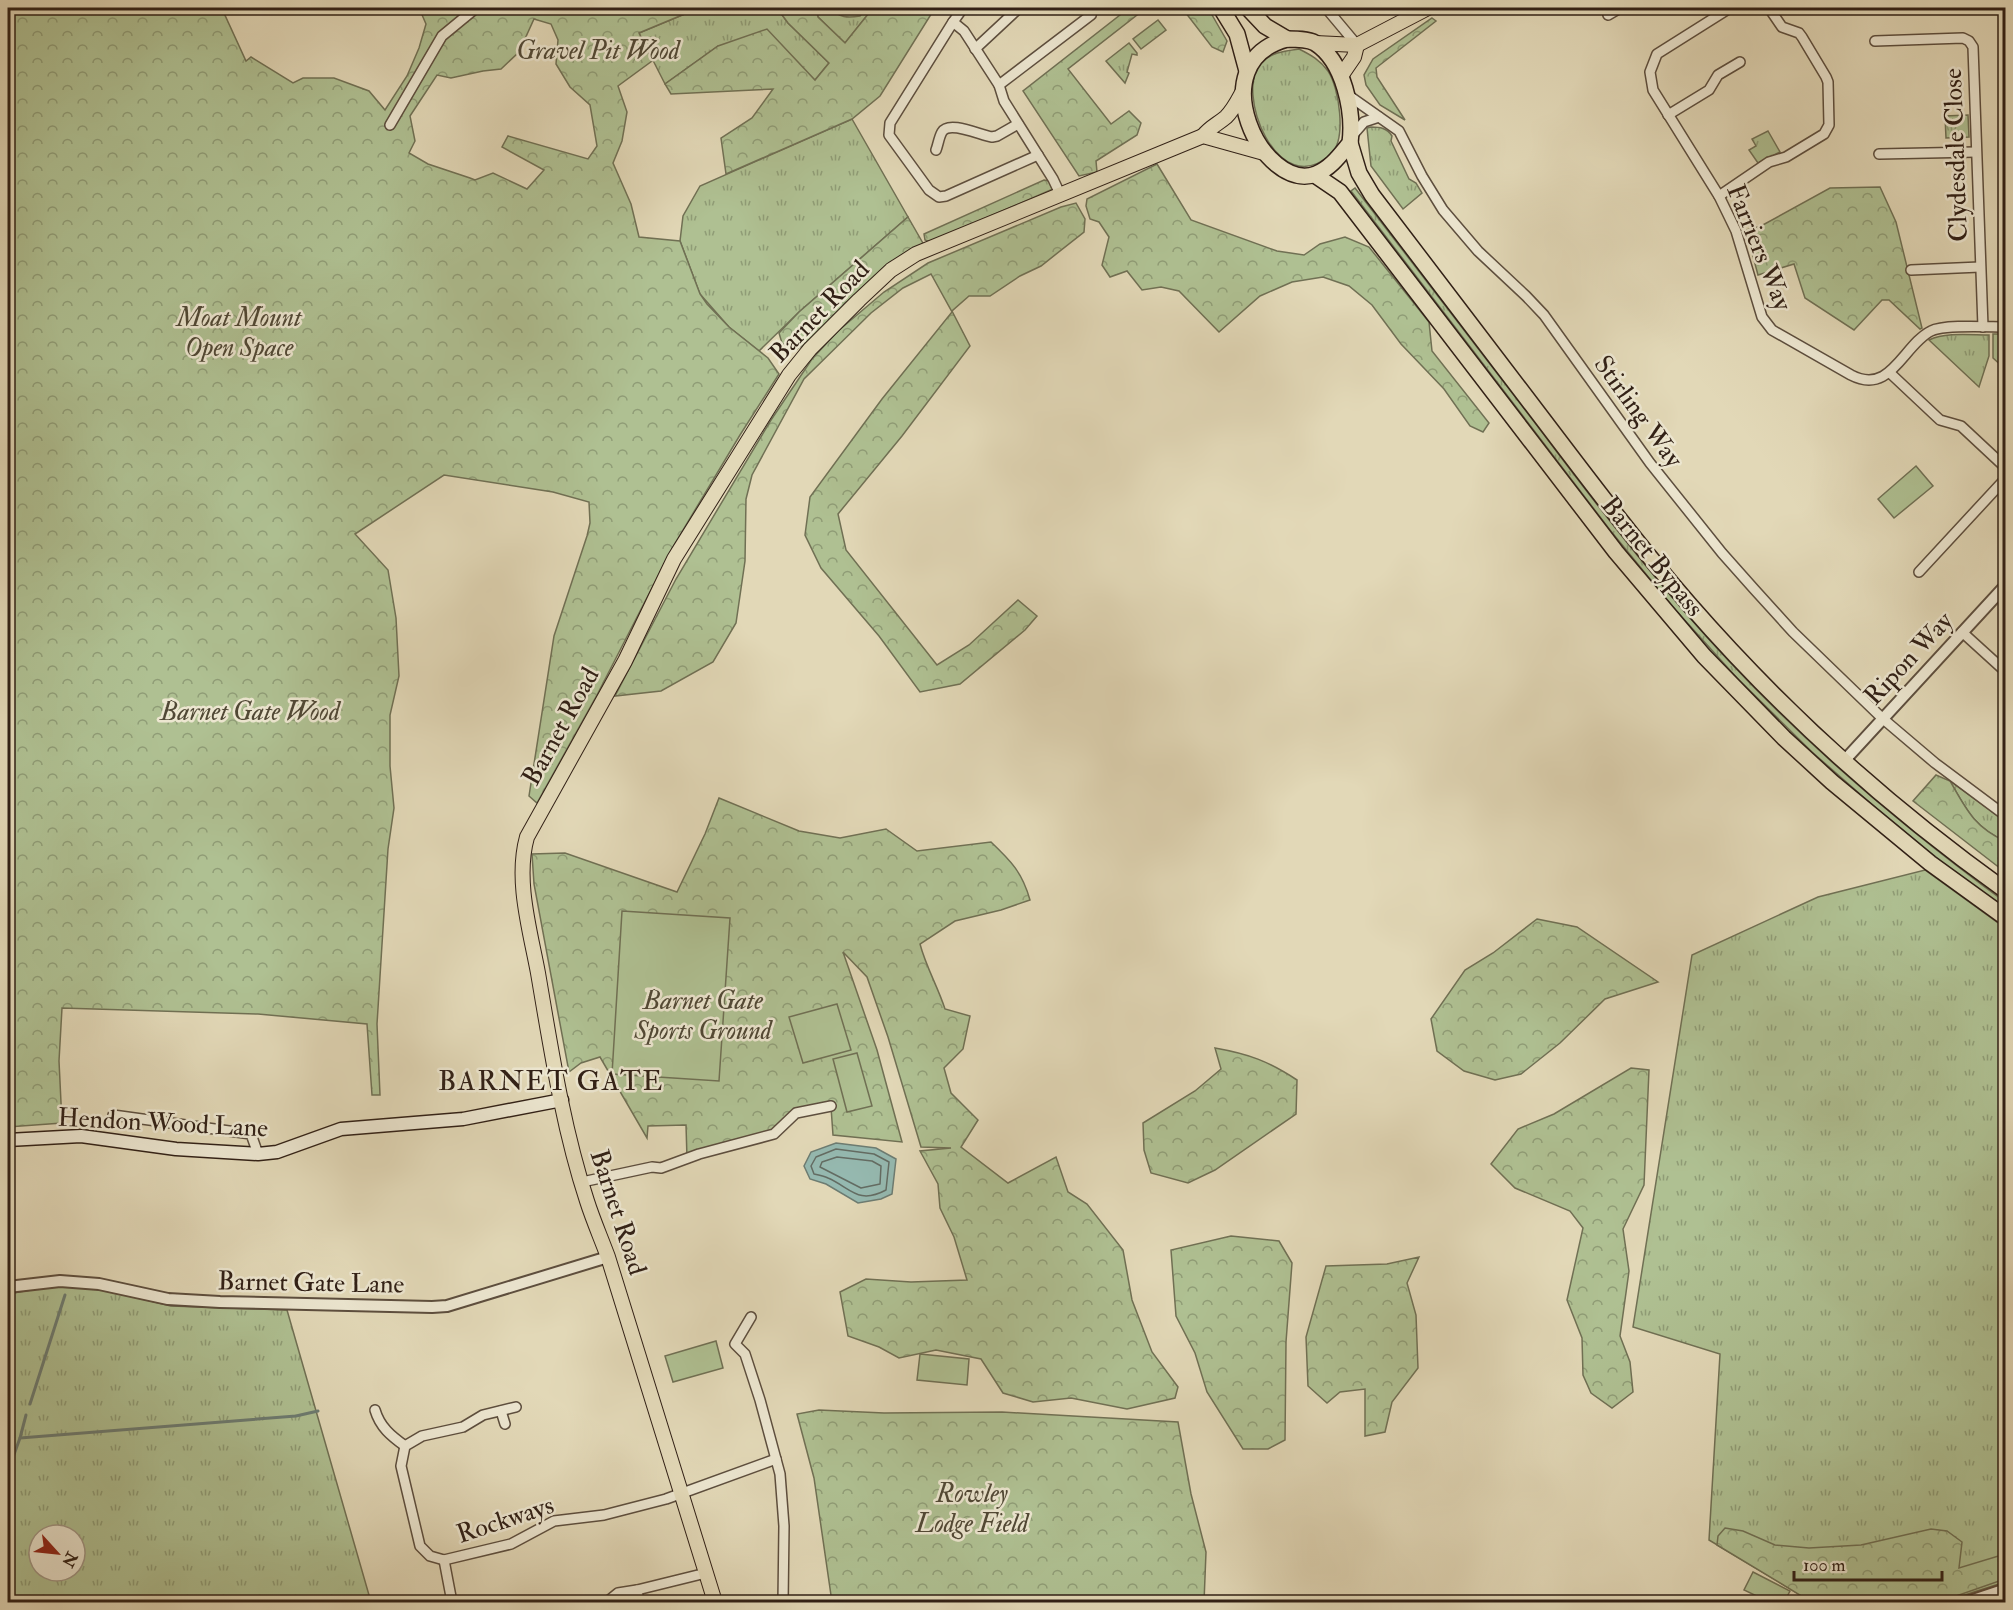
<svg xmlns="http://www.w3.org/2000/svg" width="2013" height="1610" viewBox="0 0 2013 1610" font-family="'IM FELL Double Pica',serif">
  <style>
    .grass { fill: url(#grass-tufts); stroke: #707054; stroke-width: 1.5; fill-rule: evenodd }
    .forest { fill: url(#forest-crowns); stroke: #707054; stroke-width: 1.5; fill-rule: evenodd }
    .pitch { fill: #afc092; stroke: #707054; stroke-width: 1.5 }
    .water { fill: #95b9b0; stroke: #6d7c72; stroke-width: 1.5 }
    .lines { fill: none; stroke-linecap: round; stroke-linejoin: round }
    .shore { stroke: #636c63; stroke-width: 1.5 }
    .stream { stroke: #6d7c72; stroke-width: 3 }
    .minor-casing { stroke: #5d4e3e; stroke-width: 12 }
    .tertiary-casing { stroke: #5d4e3e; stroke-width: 14 }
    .secondary-casing { stroke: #312016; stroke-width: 15 }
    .primary-casing { stroke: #312016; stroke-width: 16 }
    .trunk-casing { stroke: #312016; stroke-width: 18 }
    .minor { stroke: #ece6d0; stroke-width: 9 }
    .tertiary { stroke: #ece6d0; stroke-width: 10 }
    .secondary { stroke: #ece6d0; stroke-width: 12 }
    .primary { stroke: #e2d8b7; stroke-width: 14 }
    .trunk { stroke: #e2d8b7; stroke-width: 15 }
    .labels { text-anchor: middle; stroke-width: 5; stroke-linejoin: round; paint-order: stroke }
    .park-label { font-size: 26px; font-style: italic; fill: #504835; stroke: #ece6d0 }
    .street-label { font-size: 26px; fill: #312016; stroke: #ece6d0 }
    .quarter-label { font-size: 28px; letter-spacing: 1.5px; fill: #312016; stroke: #ece6d0 }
  </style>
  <defs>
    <pattern id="grass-tufts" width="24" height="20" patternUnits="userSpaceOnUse" patternTransform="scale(1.5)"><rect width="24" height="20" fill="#afc092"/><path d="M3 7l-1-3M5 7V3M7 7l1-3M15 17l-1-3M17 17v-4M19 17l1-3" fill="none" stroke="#8f9c76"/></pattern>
    <pattern id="forest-crowns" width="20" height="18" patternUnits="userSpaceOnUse" patternTransform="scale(1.5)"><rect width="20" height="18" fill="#afc092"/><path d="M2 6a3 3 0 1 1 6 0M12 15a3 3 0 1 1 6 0" fill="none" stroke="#8f9c76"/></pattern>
  </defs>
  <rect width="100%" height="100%" fill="#e2d8b7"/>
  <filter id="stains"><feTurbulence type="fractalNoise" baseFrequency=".00333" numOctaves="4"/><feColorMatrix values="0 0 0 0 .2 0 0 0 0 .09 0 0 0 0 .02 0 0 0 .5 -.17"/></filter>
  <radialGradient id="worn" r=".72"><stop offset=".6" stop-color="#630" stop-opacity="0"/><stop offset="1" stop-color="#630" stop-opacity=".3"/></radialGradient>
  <g class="grass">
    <polygon points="699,8 777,8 788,23 829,63 815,80 718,46 665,84 639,33"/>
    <polygon points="816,8 873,8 845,43 818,17"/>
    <polygon points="1158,20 1166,30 1141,49 1133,39"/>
    <polygon points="1129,43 1137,53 1137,55 1132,54 1127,72 1129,73 1125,83 1106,61"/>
    <path d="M1299 49C1311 55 1320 60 1328 71 1339 87 1347 139 1331 154 1277 204 1234 89 1261 63 1272 52 1285 51 1299 49Z"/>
    <polygon points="1968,115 1969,137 1946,138 1945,116"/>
    <polygon points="852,119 908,217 799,312 759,351 729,327 700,294 680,241 683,216 700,186"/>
    <path d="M1371 127C1380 127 1387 128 1392 136L1391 141 1409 179 1416 183 1422 193 1403 209 1371 166 1367 128Z"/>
    <polygon points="1768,131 1780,152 1758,163 1749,150 1756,146 1752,139"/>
    <path d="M1355 188C1417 268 1478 348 1539 428 1604 515 1671 602 1747 680 1826 762 1914 835 2005 902V908L1940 861 1893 823 1812 752 1737 678 1672 606 1610 530 1351 191Z"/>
    <polygon points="1993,334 2005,334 2005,369 1993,358"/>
    <path d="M1989 335V356L1979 387 1929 340C1946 332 1970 335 1989 335Z"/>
    <path d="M1950 781 2005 821V841C1974 827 1966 809 1950 781Z"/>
    <polygon points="1925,870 2005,928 2005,1582 1943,1602 1812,1602 1709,1540 1720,1354 1633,1327 1692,955 1818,897"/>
    <path d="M53 1286 97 1288 171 1306 287 1310 371 1602H8V1294ZM39 1535H75V1571H39Z"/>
  </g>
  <g class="forest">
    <path d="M8 8H228L224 13 246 61 251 57 293 83 303 78H334L369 91 385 110 407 76 419 48 426 24 419 8H699L639 33 652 61 618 86 627 112 622 141 613 163 631 204 639 237 680 241 700 294 707 304 729 327 768 358 779 374 740 435 674 545 597 695 537 803 529 796 554 636 587 536 590 523 589 502 553 492 444 475 355 534 388 570 396 618 399 676 390 715V766L394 808 388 849 377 1024 380 1095H372L367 1024 258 1014 62 1008 59 1061 62 1123 8 1127ZM534 19 551 24 558 40 556 64 570 87 590 105 597 146 588 159 508 136 502 147 544 170 527 189 493 173 475 180 470 178 428 164 409 153 415 141 410 116 437 75 451 78 483 71 501 69 519 52Z"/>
    <polygon points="777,8 816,8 818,17 845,43 873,8 935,8 880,96 852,119 726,174 721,138 752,118 773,89 671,94 665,84 718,46 767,29 815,80 829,63 788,23"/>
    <path d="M830 8H866L860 16C848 18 839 18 830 8Z"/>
    <polygon points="1129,8 1146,8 1068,69 1111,124 1129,111 1141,123 1137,135 1096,161 1097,172 1079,176 1023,91"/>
    <polygon points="1182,8 1208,8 1227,41 1223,52 1212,47"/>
    <polygon points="1432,18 1436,21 1376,68 1377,77 1405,120 1380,105 1366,85 1364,75 1373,59"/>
    <polygon points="1157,164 1191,220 1277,251 1304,255 1320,244 1345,237 1369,247 1429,322 1432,351 1489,423 1483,432 1470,426 1444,389 1401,344 1372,305 1349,286 1323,277 1292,282 1260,296 1219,332 1179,291 1161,287 1142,290 1127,271 1110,277 1102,265 1109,237 1099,222 1090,219 1086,206 1087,199"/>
    <polygon points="1044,180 1050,181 1053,189 930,242 925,240 924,234"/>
    <polygon points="1880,187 1896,222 1922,328 1920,329 1889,300 1882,300 1854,330 1805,298 1794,264 1758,275 1746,230 1761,226 1830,188"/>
    <polygon points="1076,203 1085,219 1084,232 1041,266 1020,276 990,296 969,296 952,311 970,346 902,436 838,514 846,550 937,665 969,645 1018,600 1037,616 1025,630 960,684 920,692 879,636 821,568 805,535 810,497 882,399 952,312 931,274 903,288 871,313 804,379 752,475 746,499 745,561 736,623 713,662 661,691 615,696 676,579 771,420 812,359 838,331 884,292 928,263 1061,207"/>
    <polygon points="908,217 924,245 869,281 812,339 794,351 782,343 779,333 799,312"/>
    <path d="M1936 775 1950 781C1966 809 1974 827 2005 841V872L1913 801Z"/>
    <path d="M719 798 799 831 840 838 886 829 917 851 991 842C1011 861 1022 872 1030 900L1001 910 955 921 920 944C926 967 938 987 945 1009L970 1016 963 1049 944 1068 951 1093 978 1120 961 1147 1008 1183 1056 1157 1068 1192 1087 1204 1123 1250 1132 1300 1152 1352 1178 1387 1175 1398 1127 1409 1071 1398 1033 1402 1003 1393 981 1359 936 1350 899 1358 879 1347 848 1336 840 1292 866 1279 911 1282 967 1280 954 1237 940 1208 938 1184 920 1151 951 1148 921 1147 888 1037 867 977 843 952 877 1050 902 1142 833 1135 831 1107 795 1113 774 1134 687 1158 686 1125 648 1126 647 1138 600 1057 581 1063 569 1072 534 884 532 854 565 853 677 892 705 834Z"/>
    <polygon points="1537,919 1577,927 1658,982 1605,999 1560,1043 1521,1074 1495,1080 1464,1071 1437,1051 1431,1019 1465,970 1493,953"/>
    <path d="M1215 1048C1249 1054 1268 1061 1297 1080L1296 1114 1215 1170 1188 1183 1151 1173 1144 1150 1143 1123 1195 1091 1221 1069Z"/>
    <polygon points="1631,1068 1649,1070 1644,1185 1623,1229 1629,1271 1620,1336 1630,1362 1633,1392 1612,1408 1591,1393 1583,1375 1582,1338 1567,1300 1583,1228 1570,1211 1515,1188 1491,1164 1518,1129 1554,1114"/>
    <polygon points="1231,1236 1279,1241 1292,1263 1286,1342 1285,1440 1268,1449 1243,1449 1207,1392 1195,1353 1176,1316 1171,1250"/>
    <polygon points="1419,1257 1407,1283 1416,1315 1418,1368 1392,1402 1385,1432 1365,1436 1365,1389 1340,1392 1327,1403 1308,1386 1306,1337 1326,1266 1387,1264"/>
    <polygon points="819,1410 884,1413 1002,1412 1178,1422 1191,1494 1206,1552 1204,1602 832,1602 814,1478 797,1414"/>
    <polygon points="1725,1528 1743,1531 1775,1545 1809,1548 1861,1545 1931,1529 1947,1531 1962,1542 1959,1568 2005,1554 2005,1579 1939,1602 1789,1602 1790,1599 1800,1595 1717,1545 1718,1536"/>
  </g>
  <g class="pitch">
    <polygon points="1916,466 1933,486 1894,518 1878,499"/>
    <polygon points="622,911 730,918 719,1081 612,1074"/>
    <polygon points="837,1004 851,1050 803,1063 789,1017"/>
    <polygon points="857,1053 872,1106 847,1112 833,1059"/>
    <polygon points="716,1341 723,1368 673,1382 665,1356"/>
    <polygon points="920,1354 969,1359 967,1385 917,1380"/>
    <polygon points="1753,1572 1790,1591 1784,1602 1769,1602 1744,1590"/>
  </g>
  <polygon class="water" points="836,1143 876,1148 896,1159 892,1194 881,1199 858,1203 826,1184 810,1179 804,1166 811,1152"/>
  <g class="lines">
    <g class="shore">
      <path d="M836 1149 874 1154 889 1162 886 1190C858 1205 851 1188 828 1178 824 1176 819 1175 814 1174L811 1166 816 1157Z"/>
      <polygon points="837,1157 872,1161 881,1166 880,1184 861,1188 820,1167 822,1162"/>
    </g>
    <g class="stream">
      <polyline points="30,1404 65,1295"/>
      <polyline points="20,1438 26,1415"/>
      <polyline points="8,1471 20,1438 296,1416 318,1411"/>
    </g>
    <defs>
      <g id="minor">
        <polyline points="963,8 953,22 964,31 999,85 1004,101 1053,179 1061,196"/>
        <polyline points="1326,8 1357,45"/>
        <path d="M1730 8 1657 54 1650 72 1653 90 1719 196 1736 231 1762 317 1772 330 1851 375C1891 396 1903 345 1931 331 1944 324 1989 327 2006 327"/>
        <polyline points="1608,15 1620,8"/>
        <polyline points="953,22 890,123 889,135 929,190 939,197 946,196 1038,155"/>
        <polyline points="1875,41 1963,38 1969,41 1973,47 1983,327"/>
        <polyline points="975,49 1019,8"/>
        <polyline points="999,85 1091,15 1087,8"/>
        <polyline points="1345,93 1399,131 1422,176 1443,210 1478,251 1526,296 1544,315 1650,463 1722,553 1754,589 1793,632 1882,718 1935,763 2006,816"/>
        <polyline points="1668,115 1709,90 1718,75 1740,62"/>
        <polyline points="390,125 442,36 476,8"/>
        <polyline points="1351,137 1364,122 1379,117"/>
        <path d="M936 150C938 145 939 137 942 132 949 120 980 135 992 137L997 136 1018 124"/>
        <polyline points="1879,154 1976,152"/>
        <polyline points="1719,196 1769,162 1786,157 1824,134 1829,125 1828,82 1826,77 1802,37 1799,33 1782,27 1769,8"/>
        <polyline points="1911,270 1980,267"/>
        <polyline points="1890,373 1940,420 1961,426 2006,468"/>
        <polyline points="1919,572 2006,478"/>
        <polyline points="1962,632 2006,672"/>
        <polyline points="113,1115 251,1134 258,1154"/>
        <polyline points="582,1182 652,1167 661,1168 699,1154 774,1134 796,1113 831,1106"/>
        <polyline points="751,1317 735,1344 745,1354 760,1400 780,1474 784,1526 783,1602"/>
        <polyline points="516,1407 483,1415 463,1427 422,1436 405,1446 401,1466 420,1546 430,1556 444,1560 511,1544 554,1521 604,1515 666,1499 776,1459"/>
        <path d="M375 1410C380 1427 391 1436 405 1446"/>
        <polyline points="501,1411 505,1424"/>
        <polyline points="444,1560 452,1602"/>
        <polyline points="607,1602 618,1593 637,1590"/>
        <polyline points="639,1602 637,1590 706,1573"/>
      </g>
      <g id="tertiary">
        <polyline points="1844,761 2006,585"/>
        <polyline points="8,1287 60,1281 99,1284 168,1299 220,1302 432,1307 447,1306 608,1257"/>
        <polyline points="1967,1602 2006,1589"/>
      </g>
      <polyline id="secondary" points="8,1140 81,1136 176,1149 258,1154 277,1152 341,1129 463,1119 562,1100"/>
      <g id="primary">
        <polyline points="1315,43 1357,45 1428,8"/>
        <polyline points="1341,76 1354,57 1357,45"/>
        <path d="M1203 136C1210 127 1218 124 1226 117 1234 109 1238 100 1243 91"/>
        <path d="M715 1602 608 1257C601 1238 593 1220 587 1201 563 1128 551 1049 538 973 530 930 515 880 527 837L625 661 674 559 789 375 810 349 859 300 891 270 916 254 1203 136 1264 153"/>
      </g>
      <g id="trunk">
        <polyline points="1221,8 1237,34 1247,71"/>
        <polyline points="1248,8 1265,26 1287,39"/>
        <path d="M1287 39C1296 39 1308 39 1315 43 1344 61 1354 112 1350 143 1340 155 1331 168 1316 174 1263 194 1199 62 1287 39Z"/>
        <path d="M1350 143 1359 173 1372 195C1430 271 1487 346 1545 422 1592 484 1639 546 1689 604 1783 712 1890 808 2006 891"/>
        <polyline points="1315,175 1340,192 1616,552 1704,656 1784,738 1832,782 1930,863 2006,918"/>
      </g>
    </defs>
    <use href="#minor" class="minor-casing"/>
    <use href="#tertiary" class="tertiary-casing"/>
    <use href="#secondary" class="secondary-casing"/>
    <use href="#primary" class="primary-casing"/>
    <use href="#trunk" class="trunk-casing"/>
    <use href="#minor" class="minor"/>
    <use href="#tertiary" class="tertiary"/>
    <use href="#secondary" class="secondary"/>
    <use href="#primary" class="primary"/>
    <use href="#trunk" class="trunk"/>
  </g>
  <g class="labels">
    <g class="park-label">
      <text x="598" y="59">Gravel Pit Wood</text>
      <text x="239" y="326">Moat Mount<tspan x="239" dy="30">Open Space</tspan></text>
      <text x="250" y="720">Barnet Gate Wood</text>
      <text x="703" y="1009">Barnet Gate<tspan x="703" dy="30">Sports Ground</tspan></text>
      <text x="972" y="1502">Rowley<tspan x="972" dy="30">Lodge Field</tspan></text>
    </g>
    <g class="street-label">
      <text transform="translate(1955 155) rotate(-92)" y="9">Clydesdale Close</text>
      <text transform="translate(1760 247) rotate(68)" y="9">Farriers Way</text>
      <text transform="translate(819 311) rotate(-46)" y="9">Barnet Road</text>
      <text transform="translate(1639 411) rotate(54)" y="9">Stirling Way</text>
      <text transform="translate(1653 556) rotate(51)" y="9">Barnet Bypass</text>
      <text transform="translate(1908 658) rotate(-47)" y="9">Ripon Way</text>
      <text transform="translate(560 726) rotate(-61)" y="9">Barnet Road</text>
      <text transform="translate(163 1122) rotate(3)" y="9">Hendon Wood Lane</text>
      <text transform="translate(619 1212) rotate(72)" y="9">Barnet Road</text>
      <text transform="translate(311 1282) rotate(1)" y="9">Barnet Gate Lane</text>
      <text transform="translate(505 1519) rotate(-18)" y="9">Rockways</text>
    </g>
    <g class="quarter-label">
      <text x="551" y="1090">BARNET GATE</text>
    </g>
  </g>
  <rect width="2013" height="1610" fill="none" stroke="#e2d8b7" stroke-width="30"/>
  <rect x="9" y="9" width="1995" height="1592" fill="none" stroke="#312016" stroke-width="3"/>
  <rect x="15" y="15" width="1983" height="1580" fill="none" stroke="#312016" stroke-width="1.5"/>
  <g transform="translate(57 1553) rotate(117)"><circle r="28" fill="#ece6d0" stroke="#a19786" stroke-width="1.5"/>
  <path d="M0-4.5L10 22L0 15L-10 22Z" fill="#8f2418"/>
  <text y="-9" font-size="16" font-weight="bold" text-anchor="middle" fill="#312016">N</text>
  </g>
  <path d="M1794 1571v9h148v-9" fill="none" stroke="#312016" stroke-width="3"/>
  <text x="1803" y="1571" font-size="18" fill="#312016" stroke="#ece6d0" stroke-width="4.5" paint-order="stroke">100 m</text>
  <rect width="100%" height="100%" filter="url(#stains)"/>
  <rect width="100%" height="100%" fill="url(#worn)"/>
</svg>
